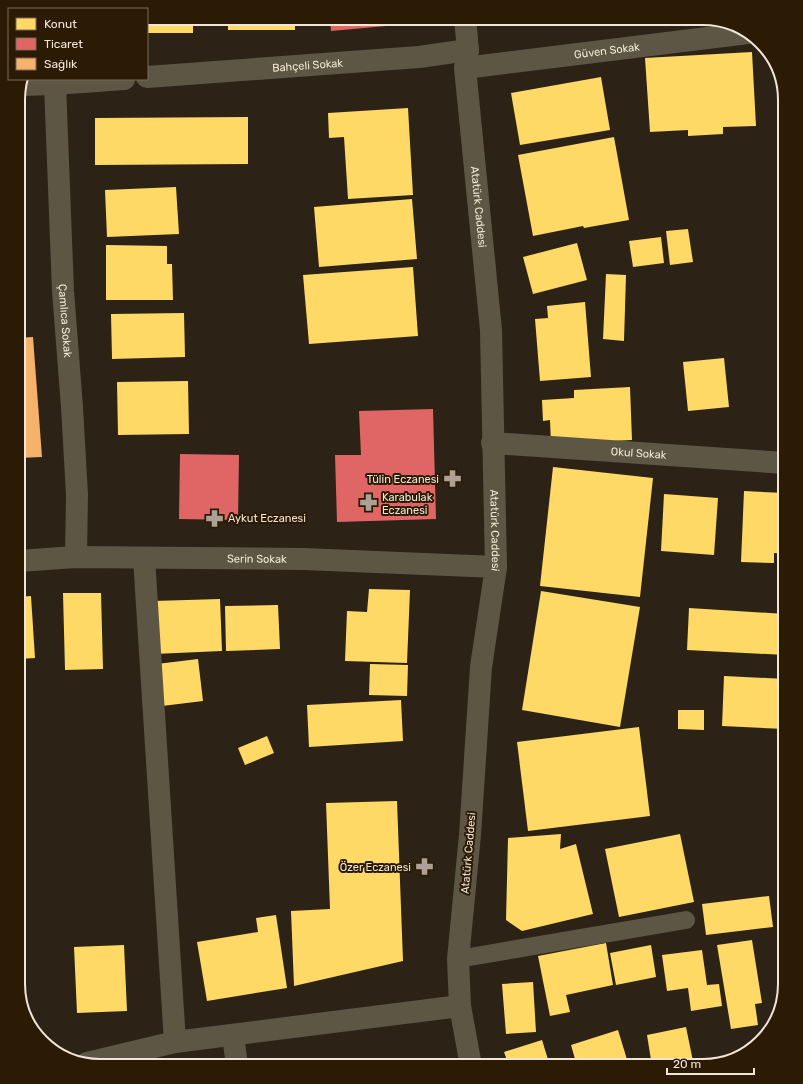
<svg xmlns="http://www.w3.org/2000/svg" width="803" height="1084" viewBox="0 0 803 1084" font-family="Rubik,sans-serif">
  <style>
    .homes { fill: #ffd966 }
    .shops { fill: #e06666 }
    .health { fill: #f6b26b }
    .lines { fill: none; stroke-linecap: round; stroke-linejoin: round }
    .service { stroke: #5d5645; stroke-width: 18 }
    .minor { stroke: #5d5645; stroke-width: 22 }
    .tertiary { stroke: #5d5645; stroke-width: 22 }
    .labels { text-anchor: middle; stroke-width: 4; stroke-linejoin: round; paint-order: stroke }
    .street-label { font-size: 11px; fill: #f1e5d8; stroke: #2b1a04 }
    .poi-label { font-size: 11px; fill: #f1e5d8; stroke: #2b1a04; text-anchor: end }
    .rim { fill: none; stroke: #f1e5d8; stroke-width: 2 }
  </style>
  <rect width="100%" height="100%" fill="#2c2216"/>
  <g class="homes">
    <rect x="147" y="18" width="46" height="15"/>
    <rect x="228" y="18" width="67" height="12"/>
    <polygon points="752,52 756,126 723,127 723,134 688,136 688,130 650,132 645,58"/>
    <polygon points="601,77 610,130 520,145 511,93"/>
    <polygon points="408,108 413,195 348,199 344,137 329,138 328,113"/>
    <polygon points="248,117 248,164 95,165 95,118"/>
    <polygon points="614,137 629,220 584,228 583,226 533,236 518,155"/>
    <polygon points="176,187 179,234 107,237 105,190"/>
    <polygon points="412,199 417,259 319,267 314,207"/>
    <polygon points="688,229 693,262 670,265 666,231"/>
    <polygon points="661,237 664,263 633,267 629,241"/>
    <polygon points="577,243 587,280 533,294 523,257"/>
    <polygon points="106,245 167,246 167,264 172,264 173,300 106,300"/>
    <polygon points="413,267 418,336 309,344 303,275"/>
    <polygon points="606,274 626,275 624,341 603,339"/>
    <polygon points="585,302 591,377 540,381 535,319 548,318 547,306"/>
    <polygon points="184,313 185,357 112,359 111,314"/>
    <polygon points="724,358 729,407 688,411 683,362"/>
    <polygon points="188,381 189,434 118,435 117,382"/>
    <polygon points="630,387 632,440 551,444 550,420 543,421 542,400 574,398 574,390"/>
    <polygon points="553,467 653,478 640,597 540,586"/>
    <polygon points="744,491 785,493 785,554 774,553 774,563 741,562"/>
    <polygon points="664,494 718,498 714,555 661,551"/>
    <polygon points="369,589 410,590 407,663 345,661 347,611 367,612"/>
    <polygon points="541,591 640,607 620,727 522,710"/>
    <polygon points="63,593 101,593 103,669 65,670"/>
    <polygon points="31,596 35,658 18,659 18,597"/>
    <polygon points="220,599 222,651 154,654 153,601"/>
    <polygon points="278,605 280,649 226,651 225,606"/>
    <polygon points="689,608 785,614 785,655 687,650"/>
    <polygon points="198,659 203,701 162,706 157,664"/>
    <polygon points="370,664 408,665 407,696 369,695"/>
    <polygon points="724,676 785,679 785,729 722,726"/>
    <polygon points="401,700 403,741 309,747 307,705"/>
    <polygon points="678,710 704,710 704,730 678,729"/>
    <polygon points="639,727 650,816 528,831 517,742"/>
    <polygon points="267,736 274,753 245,765 238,748"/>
    <polygon points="397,801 403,961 294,986 291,911 330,909 326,803"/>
    <polygon points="561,834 560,849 576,844 593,914 522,931 506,920 508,838"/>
    <polygon points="680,834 694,902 619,917 605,849"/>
    <polygon points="769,896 773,927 706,935 702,904"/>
    <polygon points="276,915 287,988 207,1001 197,942 258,932 256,918"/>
    <polygon points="752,940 762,1003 755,1004 758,1025 731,1029 717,945"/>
    <polygon points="606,943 613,985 566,995 570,1012 550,1016 538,956"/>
    <polygon points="124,945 127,1011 77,1013 74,947"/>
    <polygon points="651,945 656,977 616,985 610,953"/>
    <polygon points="702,950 707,985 719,984 722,1006 691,1011 688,988 667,991 662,955"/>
    <polygon points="533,982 536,1032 506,1034 502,984"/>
    <polygon points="686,1027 694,1066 652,1066 647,1035"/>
    <polygon points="618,1030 629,1066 577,1066 571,1045"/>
    <polygon points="542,1040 550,1066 509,1066 504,1052"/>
    <polygon points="197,1061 198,1066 177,1066 177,1065"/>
  </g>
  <g class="shops">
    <polygon points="330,18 407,18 408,24 331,31"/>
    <polygon points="433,409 436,519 337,522 335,455 361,455 359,411"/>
    <polygon points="180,454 239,455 238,520 179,519"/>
  </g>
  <polygon class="health" points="33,337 42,457 18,458 18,338"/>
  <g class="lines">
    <polyline class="service" points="458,959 686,920"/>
    <g class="minor">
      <path id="s1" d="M465 68 748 33"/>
      <path id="s2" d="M147 77 419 57 468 50"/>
      <path id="s3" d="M55 84 63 291 72 407 77 495 76 557"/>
      <polyline points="21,85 55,84 124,79"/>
      <path id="s4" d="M492 443 785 463"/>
      <polyline points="144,558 175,1042"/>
      <path id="s5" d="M18 561 76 557 304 559 496 567"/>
      <polyline points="233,1035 237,1066"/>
      <polyline points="87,1063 175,1042 460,1006"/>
    </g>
    <path class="tertiary" id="s6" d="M465 18 468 50 465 68 491 330 496 567 481 667 470 835 458 959 460 1006 471 1066"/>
  </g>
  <defs>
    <symbol id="pharmacy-bare" viewBox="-9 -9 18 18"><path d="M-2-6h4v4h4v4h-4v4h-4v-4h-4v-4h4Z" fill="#aca194" stroke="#2b1a04" stroke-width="2.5" paint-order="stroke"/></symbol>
  </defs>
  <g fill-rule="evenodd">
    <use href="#pharmacy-bare" x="440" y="466" width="25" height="25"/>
    <use href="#pharmacy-bare" x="356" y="490" width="25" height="25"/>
    <use href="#pharmacy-bare" x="202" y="506" width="25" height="25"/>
    <use href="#pharmacy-bare" x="412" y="854" width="25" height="25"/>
  </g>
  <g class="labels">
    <g class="street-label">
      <text dy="4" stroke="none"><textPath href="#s1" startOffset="143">Güven Sokak</textPath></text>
      <text dy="4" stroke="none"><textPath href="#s2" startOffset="161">Bahçeli Sokak</textPath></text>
      <text dy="4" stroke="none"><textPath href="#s6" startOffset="190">Atatürk Caddesi</textPath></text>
      <text dy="4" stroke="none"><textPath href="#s3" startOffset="237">Çamlıca Sokak</textPath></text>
      <text dy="4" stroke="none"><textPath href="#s4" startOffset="147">Okul Sokak</textPath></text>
      <text dy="4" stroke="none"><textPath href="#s6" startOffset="514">Atatürk Caddesi</textPath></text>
      <text dy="4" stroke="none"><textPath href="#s5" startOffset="239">Serin Sokak</textPath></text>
      <text transform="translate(468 853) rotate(-85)" y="4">Atatürk Caddesi</text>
    </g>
    <g class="poi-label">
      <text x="439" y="483">Tülin Eczanesi</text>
      <text x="382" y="501" text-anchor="start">Karabulak<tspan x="382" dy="13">Eczanesi</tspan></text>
      <text x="228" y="522" text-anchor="start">Aykut Eczanesi</text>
      <text x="411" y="871">Özer Eczanesi</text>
    </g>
  </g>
  <path d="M0 0H803V1084H0ZM100 25H703A75 75 0 0 1 778 100V984A75 75 0 0 1 703 1059H100A75 75 0 0 1 25 984V100A75 75 0 0 1 100 25Z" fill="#2b1a04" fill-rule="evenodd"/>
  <path class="rim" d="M100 25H703A75 75 0 0 1 778 100V984A75 75 0 0 1 703 1059H100A75 75 0 0 1 25 984V100A75 75 0 0 1 100 25Z"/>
  <rect x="8" y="8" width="140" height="72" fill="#2b1a04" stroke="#7a6b59"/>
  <rect x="16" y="18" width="20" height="12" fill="#ffd966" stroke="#7a6b59"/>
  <text x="44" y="28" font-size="12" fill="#f1e5d8">Konut</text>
  <rect x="16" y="38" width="20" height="12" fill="#e06666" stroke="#7a6b59"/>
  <text x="44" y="48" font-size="12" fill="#f1e5d8">Ticaret</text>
  <rect x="16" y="58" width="20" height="12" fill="#f6b26b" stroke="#7a6b59"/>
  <text x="44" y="68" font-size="12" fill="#f1e5d8">Sağlık</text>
  <path d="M667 1068v6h87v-6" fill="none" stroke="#f1e5d8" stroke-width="2"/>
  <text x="673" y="1068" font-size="12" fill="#f1e5d8" stroke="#2b1a04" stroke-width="3" paint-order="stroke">20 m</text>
</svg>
